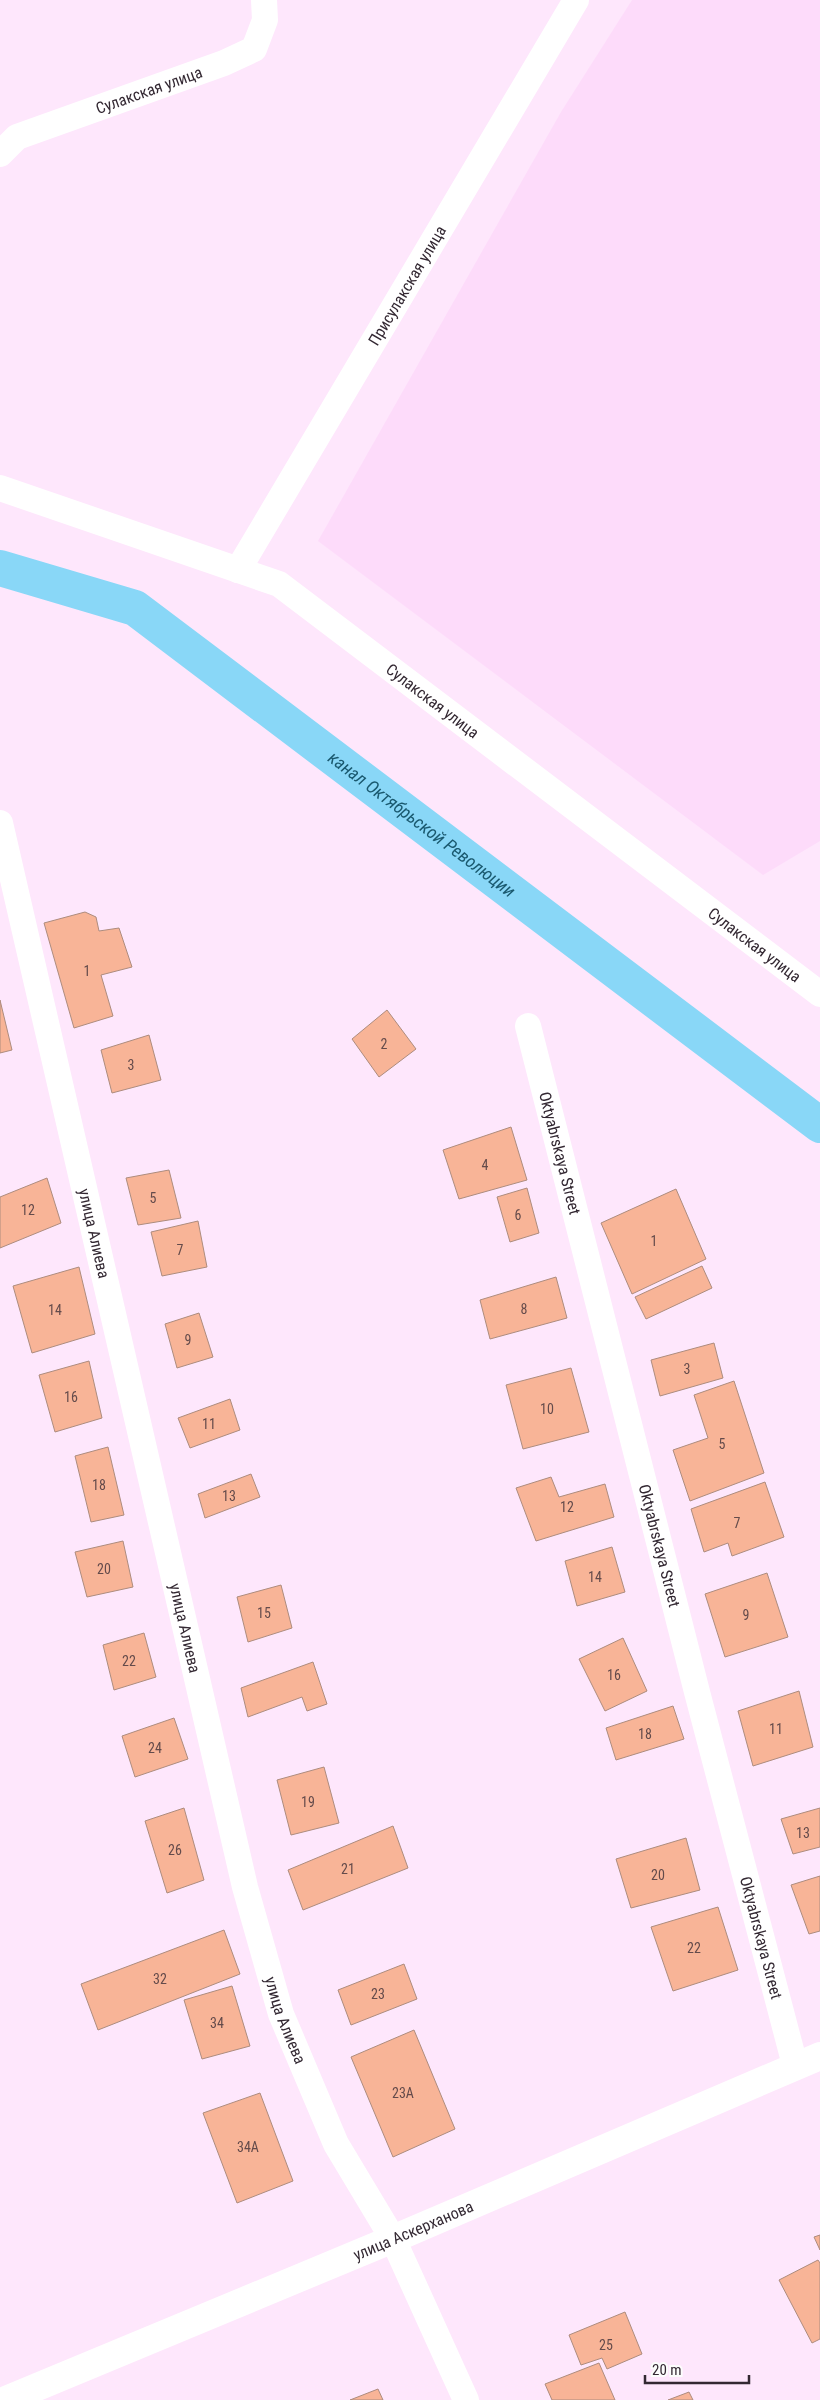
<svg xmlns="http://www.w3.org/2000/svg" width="820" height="2400" viewBox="0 0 820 2400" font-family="'Roboto Condensed',sans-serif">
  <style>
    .built { fill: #fddbfa }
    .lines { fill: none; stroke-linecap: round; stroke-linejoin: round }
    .canal { stroke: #89d7f7; stroke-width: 36 }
    .building { fill: #f8b497; stroke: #ad8c7e }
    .street { stroke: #fff; stroke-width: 26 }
    .secondary { stroke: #fff; stroke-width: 28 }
    .labels { text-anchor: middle; stroke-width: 4; stroke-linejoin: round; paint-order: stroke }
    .number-label { font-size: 14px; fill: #644b4b }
    .street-label { font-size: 16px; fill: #332832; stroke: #fcfdfc }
    .water-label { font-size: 18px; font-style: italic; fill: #1a596f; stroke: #fcfdfc }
  </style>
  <rect width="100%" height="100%" fill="#fee7fc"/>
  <polygon class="built" points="632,0 820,0 820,841 763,875 318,541 561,112"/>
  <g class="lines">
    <path class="canal" id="s1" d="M0 568 135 608 820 1125"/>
  </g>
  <g class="building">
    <polygon points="85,912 96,917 99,931 119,928 132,967 101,975 113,1016 74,1028 44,923"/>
    <polygon points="0,1000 12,1050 0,1053"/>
    <polygon points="387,1010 416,1049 379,1077 352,1039"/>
    <polygon points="149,1035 161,1080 112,1093 101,1050"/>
    <polygon points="511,1127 527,1180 459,1199 443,1150"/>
    <polygon points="169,1170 181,1218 138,1225 126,1178"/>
    <polygon points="47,1178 61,1223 0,1248 0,1197"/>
    <polygon points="527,1188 539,1233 510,1242 497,1197"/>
    <polygon points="676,1189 706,1259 632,1294 601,1223"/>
    <polygon points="198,1221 207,1267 162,1276 151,1232"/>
    <polygon points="702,1266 712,1288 646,1319 635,1297"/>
    <polygon points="79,1267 95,1334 32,1353 13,1286"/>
    <polygon points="556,1277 567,1318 490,1339 480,1300"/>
    <polygon points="199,1313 213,1357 177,1368 165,1324"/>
    <polygon points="714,1343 723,1378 660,1396 651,1360"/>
    <polygon points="89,1361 102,1418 55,1432 39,1375"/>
    <polygon points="571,1368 589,1432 523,1449 506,1385"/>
    <polygon points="734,1381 764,1473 690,1501 673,1450 708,1438 694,1395"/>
    <polygon points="230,1399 240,1430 190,1448 178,1418"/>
    <polygon points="108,1447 124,1515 91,1522 75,1456"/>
    <polygon points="251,1474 260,1497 205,1518 198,1494"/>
    <polygon points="551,1477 559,1497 605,1484 614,1517 536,1541 516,1488"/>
    <polygon points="765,1482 784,1537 732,1556 728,1543 704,1552 691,1509"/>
    <polygon points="123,1541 133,1587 87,1597 75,1552"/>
    <polygon points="612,1547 625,1592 577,1606 565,1561"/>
    <polygon points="767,1573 788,1637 725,1657 705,1594"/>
    <polygon points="281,1585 292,1628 248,1642 237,1597"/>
    <polygon points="144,1633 156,1677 114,1690 103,1645"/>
    <polygon points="623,1638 647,1691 605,1711 579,1659"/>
    <polygon points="313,1662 327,1704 307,1711 302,1697 248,1717 241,1688"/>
    <polygon points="799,1691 813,1747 753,1766 738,1711"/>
    <polygon points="673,1706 684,1739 616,1760 606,1728"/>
    <polygon points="174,1718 188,1759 135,1777 122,1736"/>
    <polygon points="324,1767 339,1823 291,1835 277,1780"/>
    <polygon points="184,1808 204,1880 167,1893 145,1821"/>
    <polygon points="820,1808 820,1847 793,1854 781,1819"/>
    <polygon points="393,1826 408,1868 303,1910 288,1870"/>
    <polygon points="686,1838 700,1890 631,1908 616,1859"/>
    <polygon points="820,1876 820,1931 809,1934 791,1885"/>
    <polygon points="718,1907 738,1970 673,1991 651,1927"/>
    <polygon points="224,1930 240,1974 98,2030 81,1984"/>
    <polygon points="404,1964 417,1999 351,2025 338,1990"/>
    <polygon points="232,1986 250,2046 202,2059 184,2000"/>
    <polygon points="414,2030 455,2129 393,2157 351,2057"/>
    <polygon points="260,2093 293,2181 237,2203 203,2113"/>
    <polygon points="820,2235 820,2250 814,2237"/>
    <polygon points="818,2260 820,2263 820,2339 812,2343 779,2280"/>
    <polygon points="625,2312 642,2354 607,2369 602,2358 581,2365 569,2335"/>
    <polygon points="599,2363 615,2400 552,2400 545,2384"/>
    <polygon points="378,2389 383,2400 350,2400"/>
    <polygon points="689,2392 693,2400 668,2400"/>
  </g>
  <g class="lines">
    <g class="street">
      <path id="s2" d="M0 154 17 137 224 63 254 49 265 20 264 0"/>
      <path id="s3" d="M0 488 279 584 820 994"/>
      <path id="s4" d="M238 570 576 0"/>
      <path id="s5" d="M0 823 245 1887 281 2014 336 2144 393 2239 466 2400"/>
      <path id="s6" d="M528 1026 697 1692 795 2065"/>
    </g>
    <path class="secondary" id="s7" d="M6 2400 393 2239 820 2056"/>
  </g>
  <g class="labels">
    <g class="number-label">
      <text x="87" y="976">1</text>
      <text x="384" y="1049">2</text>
      <text x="131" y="1070">3</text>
      <text x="485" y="1170">4</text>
      <text x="153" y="1203">5</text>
      <text x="28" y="1215">12</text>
      <text x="518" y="1220">6</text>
      <text x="654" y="1246">1</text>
      <text x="180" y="1255">7</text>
      <text x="524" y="1314">8</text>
      <text x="55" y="1315">14</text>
      <text x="188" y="1345">9</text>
      <text x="687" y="1374">3</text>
      <text x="71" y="1402">16</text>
      <text x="547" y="1414">10</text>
      <text x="209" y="1429">11</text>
      <text x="722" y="1449">5</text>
      <text x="99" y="1490">18</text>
      <text x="229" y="1501">13</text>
      <text x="567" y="1512">12</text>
      <text x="737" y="1528">7</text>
      <text x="104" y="1574">20</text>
      <text x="595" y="1582">14</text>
      <text x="264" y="1618">15</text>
      <text x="746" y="1620">9</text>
      <text x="129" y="1666">22</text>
      <text x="614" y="1680">16</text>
      <text x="776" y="1734">11</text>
      <text x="645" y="1739">18</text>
      <text x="155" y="1753">24</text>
      <text x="308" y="1807">19</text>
      <text x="803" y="1838">13</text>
      <text x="175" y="1855">26</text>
      <text x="348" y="1874">21</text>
      <text x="658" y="1880">20</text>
      <text x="694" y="1953">22</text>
      <text x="160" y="1984">32</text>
      <text x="378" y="1999">23</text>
      <text x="217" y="2028">34</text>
      <text x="403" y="2098">23А</text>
      <text x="248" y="2152">34А</text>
      <text x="606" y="2350">25</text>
    </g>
    <g class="street-label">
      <text dy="6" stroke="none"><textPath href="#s2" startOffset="164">Сулакская улица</textPath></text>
      <text dy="6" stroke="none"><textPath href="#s4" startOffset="331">Присулакская улица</textPath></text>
      <text dy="6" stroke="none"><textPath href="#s3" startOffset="488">Сулакская улица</textPath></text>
      <text dy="6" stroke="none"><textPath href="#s3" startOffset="892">Сулакская улица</textPath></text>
      <text dy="6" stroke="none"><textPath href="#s6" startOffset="131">Oktyabrskaya Street</textPath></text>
      <text dy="6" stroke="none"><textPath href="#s5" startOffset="421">улица Алиева</textPath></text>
      <text dy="6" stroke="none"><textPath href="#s6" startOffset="536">Oktyabrskaya Street</textPath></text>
      <text dy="6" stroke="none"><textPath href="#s5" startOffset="826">улица Алиева</textPath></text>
      <text dy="6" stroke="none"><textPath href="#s6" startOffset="941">Oktyabrskaya Street</textPath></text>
      <text dy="6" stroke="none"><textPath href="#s5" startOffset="1231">улица Алиева</textPath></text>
      <text dy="6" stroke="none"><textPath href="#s7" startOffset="441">улица Аскерханова</textPath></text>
    </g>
    <g class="water-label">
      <text dy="6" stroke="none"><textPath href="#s1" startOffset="500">канал Октябрьской Революции</textPath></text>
    </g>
  </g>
  <path d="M645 2375v8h104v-8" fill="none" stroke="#332832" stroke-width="2.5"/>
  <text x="652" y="2375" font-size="15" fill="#332832" stroke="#fcfdfc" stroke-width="4" paint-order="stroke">20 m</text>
</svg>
